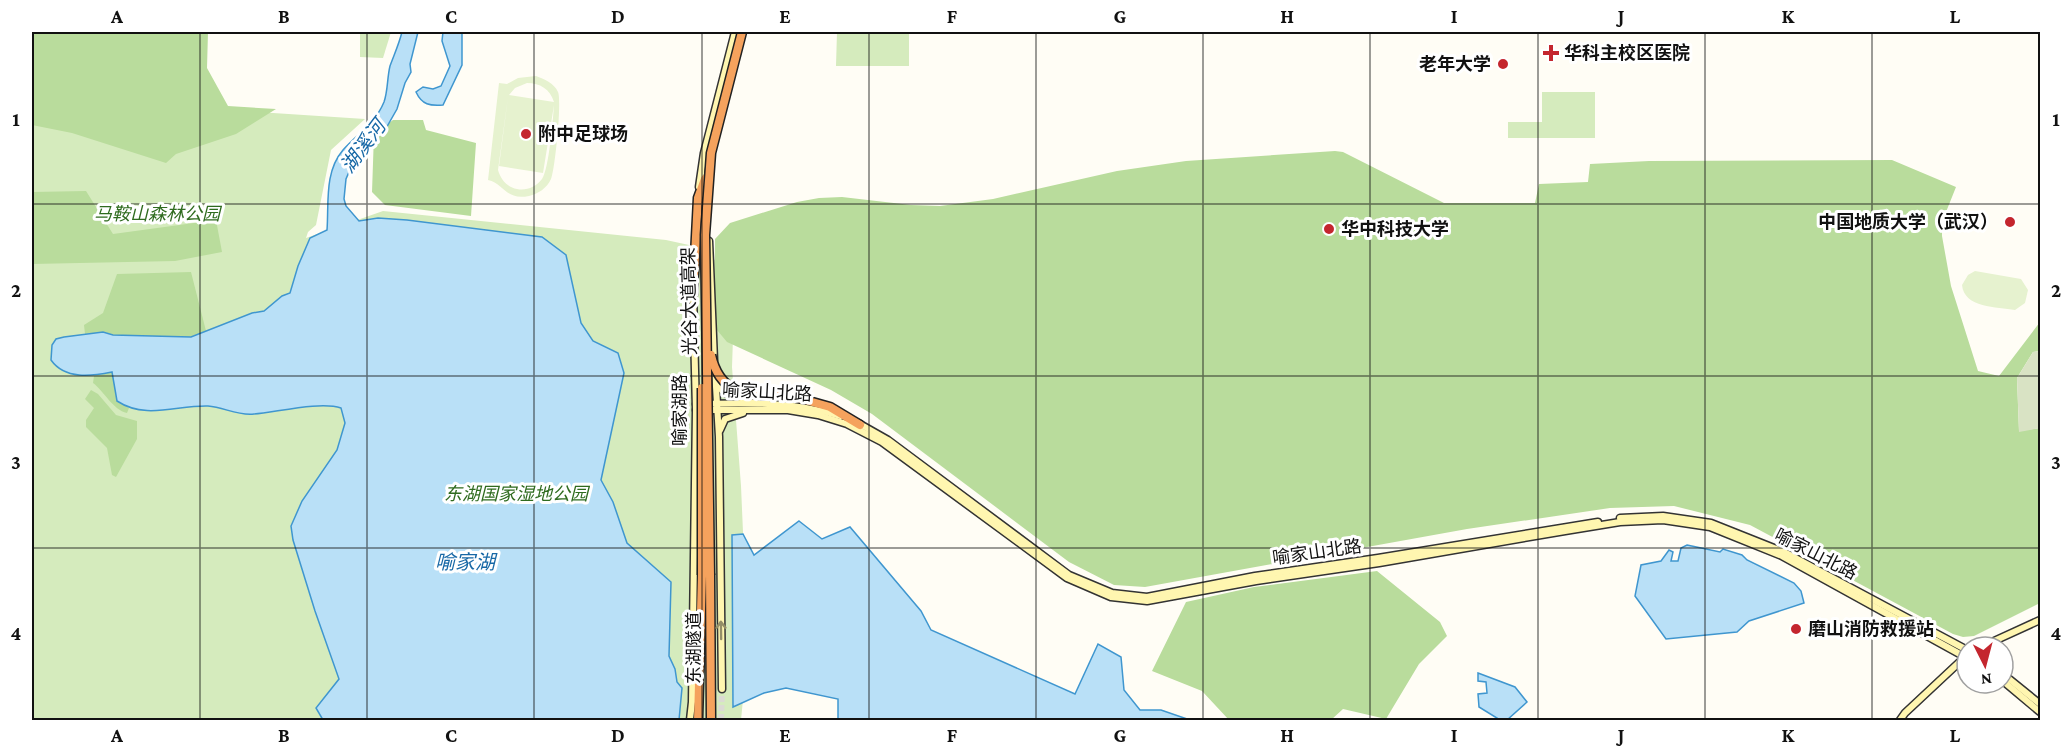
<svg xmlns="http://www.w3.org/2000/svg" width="2072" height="752" viewBox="0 0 2072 752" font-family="'Crimson Pro','Noto Sans SC',serif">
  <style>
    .green { fill: #d5ebbd }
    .forest { fill: #b9dc9c }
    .cemetery { fill: #d9e3c4 }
    .pitch { fill: #e6f2cf; fill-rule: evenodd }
    .water { fill: #b9e0f7; stroke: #3f96cf; stroke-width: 1.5 }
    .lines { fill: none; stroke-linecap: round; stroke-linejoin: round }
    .secondary-tunnel { stroke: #dbdad3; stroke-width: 6; stroke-dasharray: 6 3; stroke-linecap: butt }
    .secondary-casing { stroke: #333; stroke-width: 9 }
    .highway-casing { stroke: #222; stroke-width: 11 }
    .secondary { stroke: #fff6b0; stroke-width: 6 }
    .highway { stroke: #f5a25d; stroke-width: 8 }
    .highway-bridge-casing { stroke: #222; stroke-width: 11; stroke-linecap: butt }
    .highway-bridge { stroke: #f5a25d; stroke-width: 8 }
    .oneway { stroke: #948f68 }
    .grid { fill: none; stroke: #111; stroke-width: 1.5; stroke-opacity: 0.55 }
    .poi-dot { fill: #c4262e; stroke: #fff; stroke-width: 2 }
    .labels { text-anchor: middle; stroke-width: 6; stroke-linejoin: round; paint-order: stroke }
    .poi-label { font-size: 18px; font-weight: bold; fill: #111; stroke: #fff; text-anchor: start }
    .park-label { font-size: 18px; font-style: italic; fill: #2f6b1f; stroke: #fff }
    .street-label { font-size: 18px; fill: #111; stroke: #fff }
    .water-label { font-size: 20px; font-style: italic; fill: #1768a6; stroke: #fff }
    .neatline { fill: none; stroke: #111; stroke-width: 2 }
    .grid-label { font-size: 20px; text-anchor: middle; font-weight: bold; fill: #111 }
  </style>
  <rect width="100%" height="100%" fill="#fffdf5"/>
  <g class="green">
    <polygon points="32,32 205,68 227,110 365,119 331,150 316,225 308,232 306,238 383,211 666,240 689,245 715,260 734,309 732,367 741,486 748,648 741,720 32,720"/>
    <polygon points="360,32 391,32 383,58 360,57"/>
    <polygon points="837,32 909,32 909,66 836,66"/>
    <polygon points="1542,92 1595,92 1595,138 1508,138 1508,122 1542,122"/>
  </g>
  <g class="forest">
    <polygon points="32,32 208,32 207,68 228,106 276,109 236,134 176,154 166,163 72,133 32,125"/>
    <polygon points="393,120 423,120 426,130 476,143 471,216 385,205 372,192 374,134"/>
    <polygon points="1335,151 1343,152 1444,203 1535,203 1539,184 1588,182 1590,164 1649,161 1892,160 1956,187 1942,222 1942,236 1951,286 1978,371 1999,376 2040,322 2040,351 2033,352 2017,378 2019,431 2040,428 2040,603 1974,636 1963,637 1953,634 1750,525 1674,506 1610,508 1467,529 1145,587 1114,585 1069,562 872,414 831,390 727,342 717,330 714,323 715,239 730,223 797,202 819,198 842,197 911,205 940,206 993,199 1117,171 1186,161"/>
    <polygon points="86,191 113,234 216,220 222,252 175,261 32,264 32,192"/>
    <polygon points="191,272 206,331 187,338 113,335 105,332 85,334 84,325 103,313 117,274"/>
    <path d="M111 372 114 375C116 392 112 399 129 408L127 413C113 410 104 391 93 383L94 376Z"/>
    <polygon points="91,390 98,394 116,415 137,421 137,439 116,477 112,475 107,448 86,427 86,420 94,408 85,399"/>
    <polygon points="1377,571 1440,622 1447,636 1419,664 1386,719 1343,709 1331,720 1229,720 1202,691 1152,671 1186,602 1254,587"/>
  </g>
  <polygon class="cemetery" points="2040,351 2040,428 2019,432 2017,378 2033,352"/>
  <g class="pitch">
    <path d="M536 76C544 79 554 83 558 92 562 100 555 170 551 179 547 188 538 194 529 196 505 201 504 183 488 180L499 83 507 84 518 78ZM527 83C540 83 550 89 554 102L509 95 515 88ZM508 97 499 166 543 173 554 105C553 119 549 169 542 179 536 187 526 191 517 189 507 187 501 180 498 170Z"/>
    <path d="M1975 271 2021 279 2028 290 2025 303 2015 310C1997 307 1964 308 1962 285L1968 275Z"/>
  </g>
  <g class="water">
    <path d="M402 32H418L410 64 411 72 405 83 397 109 385 130 355 158 346 179 344 199 346 206 359 221 378 218 407 220 542 237 566 255 581 323 593 341 618 353 624 373 601 480 613 502 627 543 671 582 669 656 675 669 677 682 682 688 679 720H323L316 708 339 679 315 611 293 540 291 526 302 501 337 450 345 423 341 408C321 401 277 412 254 414 237 416 224 407 208 406 177 405 146 420 117 401L112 372C92 376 65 380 51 360L52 345 56 339 64 337 103 332 113 335 191 337 252 313 264 311 282 296 290 293 298 266 310 238 327 230C329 204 324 172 343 150 357 134 375 124 384 102 388 91 387 78 390 66 394 55 399 44 402 32Z"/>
    <path d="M443 32H462V65L443 105C430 106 422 105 416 92L423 87 433 89 441 86 450 66 442 41Z"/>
    <polygon points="799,521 822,539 850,527 921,611 931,630 1075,694 1098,644 1121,657 1124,690 1140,710 1161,710 1190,720 838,720 838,699 786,688 764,693 733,707 732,535 743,534 754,555"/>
    <polygon points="1687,545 1720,552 1723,549 1742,555 1747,560 1794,583 1801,591 1804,603 1749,621 1737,632 1666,639 1635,596 1641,565 1661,561 1669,550 1673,552 1671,561 1678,561 1681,548"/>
    <polygon points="1478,673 1515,687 1527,702 1507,720 1500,720 1479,707 1478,694 1487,693 1486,682 1478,681"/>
  </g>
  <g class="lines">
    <polyline class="secondary-tunnel" points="721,720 722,689"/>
    <defs>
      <g id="secondary">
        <polyline points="699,187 704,153 735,32"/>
        <polyline points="709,241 714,360"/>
        <polyline points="715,370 719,437 722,689"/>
        <path d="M717 383C724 399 741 398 757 400"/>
        <path d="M696 404C745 403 793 401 840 416"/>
        <polyline points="696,410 788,410 818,415 847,424 882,442 1067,578 1111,597 1147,601 1256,581 1379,563 1565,531 1620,522 1663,520 1710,527 1782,556 1967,658"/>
        <polyline points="858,423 888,440 1069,575 1112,593 1147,597 1255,576 1378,558 1598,522"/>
        <polyline points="720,430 725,419 743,413"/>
        <polyline points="1620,518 1663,516 1711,523 1784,552 1967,650"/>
        <polyline points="1981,647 2040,620"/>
        <polyline points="2003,674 2040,704"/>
        <polyline points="2003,681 2040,712"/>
        <polyline points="690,720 692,702 696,410 693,292"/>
        <polyline points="1900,720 1905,713 1966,656"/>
      </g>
      <g id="highway">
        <polyline points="693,294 698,198 705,179"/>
        <polyline points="791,396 830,407 860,425"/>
        <polyline points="710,575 711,720"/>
        <polyline points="698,720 702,575"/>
      </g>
    </defs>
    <use href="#secondary" class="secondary-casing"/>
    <use href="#highway" class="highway-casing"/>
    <use href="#secondary" class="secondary"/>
    <use href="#highway" class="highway"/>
    <defs>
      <g id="highway-bridge">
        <path d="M711 355C721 400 754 394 791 396"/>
        <polyline points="702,388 702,575"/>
        <polyline points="710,575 705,235 711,153 742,32"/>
      </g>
    </defs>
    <use href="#highway-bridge" class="highway-bridge-casing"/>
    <use href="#highway-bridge" class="highway-bridge"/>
  </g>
  <defs><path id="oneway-shaft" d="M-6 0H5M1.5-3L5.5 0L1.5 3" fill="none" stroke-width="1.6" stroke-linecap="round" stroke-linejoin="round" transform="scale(1.5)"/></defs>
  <use class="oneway" href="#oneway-shaft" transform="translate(721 630) rotate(-91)"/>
  <path class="grid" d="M200 32V720M367 32V720M534 32V720M702 32V720M869 32V720M1036 32V720M1203 32V720M1370 32V720M1538 32V720M1705 32V720M1872 32V720M32 204H2040M32 376H2040M32 548H2040"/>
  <g class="poi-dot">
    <path d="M1548 44h6v6h6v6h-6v6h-6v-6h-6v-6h6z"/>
    <circle cx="1503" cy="64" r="6"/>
    <circle cx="526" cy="134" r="6"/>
    <circle cx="2010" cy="222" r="6"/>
    <circle cx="1329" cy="229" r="6"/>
    <circle cx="1796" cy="629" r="6"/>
  </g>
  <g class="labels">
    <g class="poi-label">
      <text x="1564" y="59">华科主校区医院</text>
      <text x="1491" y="70" text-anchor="end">老年大学</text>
      <text x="538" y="140">附中足球场</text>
      <text x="1998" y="228" text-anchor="end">中国地质大学（武汉）</text>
      <text x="1341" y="235">华中科技大学</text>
      <text x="1808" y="635">磨山消防救援站</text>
    </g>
    <g class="park-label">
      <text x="157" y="220">马鞍山森林公园</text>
      <text x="516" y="500">东湖国家湿地公园</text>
    </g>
    <g class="street-label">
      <text transform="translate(689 301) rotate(-91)" y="6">光谷大道高架</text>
      <text transform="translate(767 392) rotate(3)" y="6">喻家山北路</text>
      <text transform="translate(680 410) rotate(-90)" y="6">喻家湖路</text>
      <text transform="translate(1317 552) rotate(-8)" y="6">喻家山北路</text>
      <text transform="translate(1816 554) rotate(27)" y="6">喻家山北路</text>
      <text transform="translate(694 648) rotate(-90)" y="6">东湖隧道</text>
    </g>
    <g class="water-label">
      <text transform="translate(363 146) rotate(-53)" y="7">湖溪河</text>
      <text x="465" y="569">喻家湖</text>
    </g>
  </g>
  <rect width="2072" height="752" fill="none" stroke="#ffffff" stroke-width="66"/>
  <g transform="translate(1985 665) rotate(174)"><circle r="28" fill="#ffffff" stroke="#a0a0a0" stroke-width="1.5"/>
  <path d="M0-4.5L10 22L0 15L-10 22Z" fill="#c4262e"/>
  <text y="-9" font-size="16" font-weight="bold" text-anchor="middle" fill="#111111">N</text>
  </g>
  <rect x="33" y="33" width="2006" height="686" class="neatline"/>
  <g class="grid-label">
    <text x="117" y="23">A</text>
    <text x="284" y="23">B</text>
    <text x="451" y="23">C</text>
    <text x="618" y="23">D</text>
    <text x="785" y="23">E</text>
    <text x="952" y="23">F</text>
    <text x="1120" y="23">G</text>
    <text x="1287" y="23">H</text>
    <text x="1454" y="23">I</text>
    <text x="1621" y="23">J</text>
    <text x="1788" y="23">K</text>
    <text x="1955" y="23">L</text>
    <text x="16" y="126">1</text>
    <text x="2056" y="126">1</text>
    <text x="16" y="297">2</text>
    <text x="2056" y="297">2</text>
    <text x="16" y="469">3</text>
    <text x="2056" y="469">3</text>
    <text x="16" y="640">4</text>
    <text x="2056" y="640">4</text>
    <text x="117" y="742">A</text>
    <text x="284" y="742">B</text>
    <text x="451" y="742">C</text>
    <text x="618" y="742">D</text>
    <text x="785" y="742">E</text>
    <text x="952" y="742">F</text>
    <text x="1120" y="742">G</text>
    <text x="1287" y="742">H</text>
    <text x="1454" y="742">I</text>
    <text x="1621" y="742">J</text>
    <text x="1788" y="742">K</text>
    <text x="1955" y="742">L</text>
  </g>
</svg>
